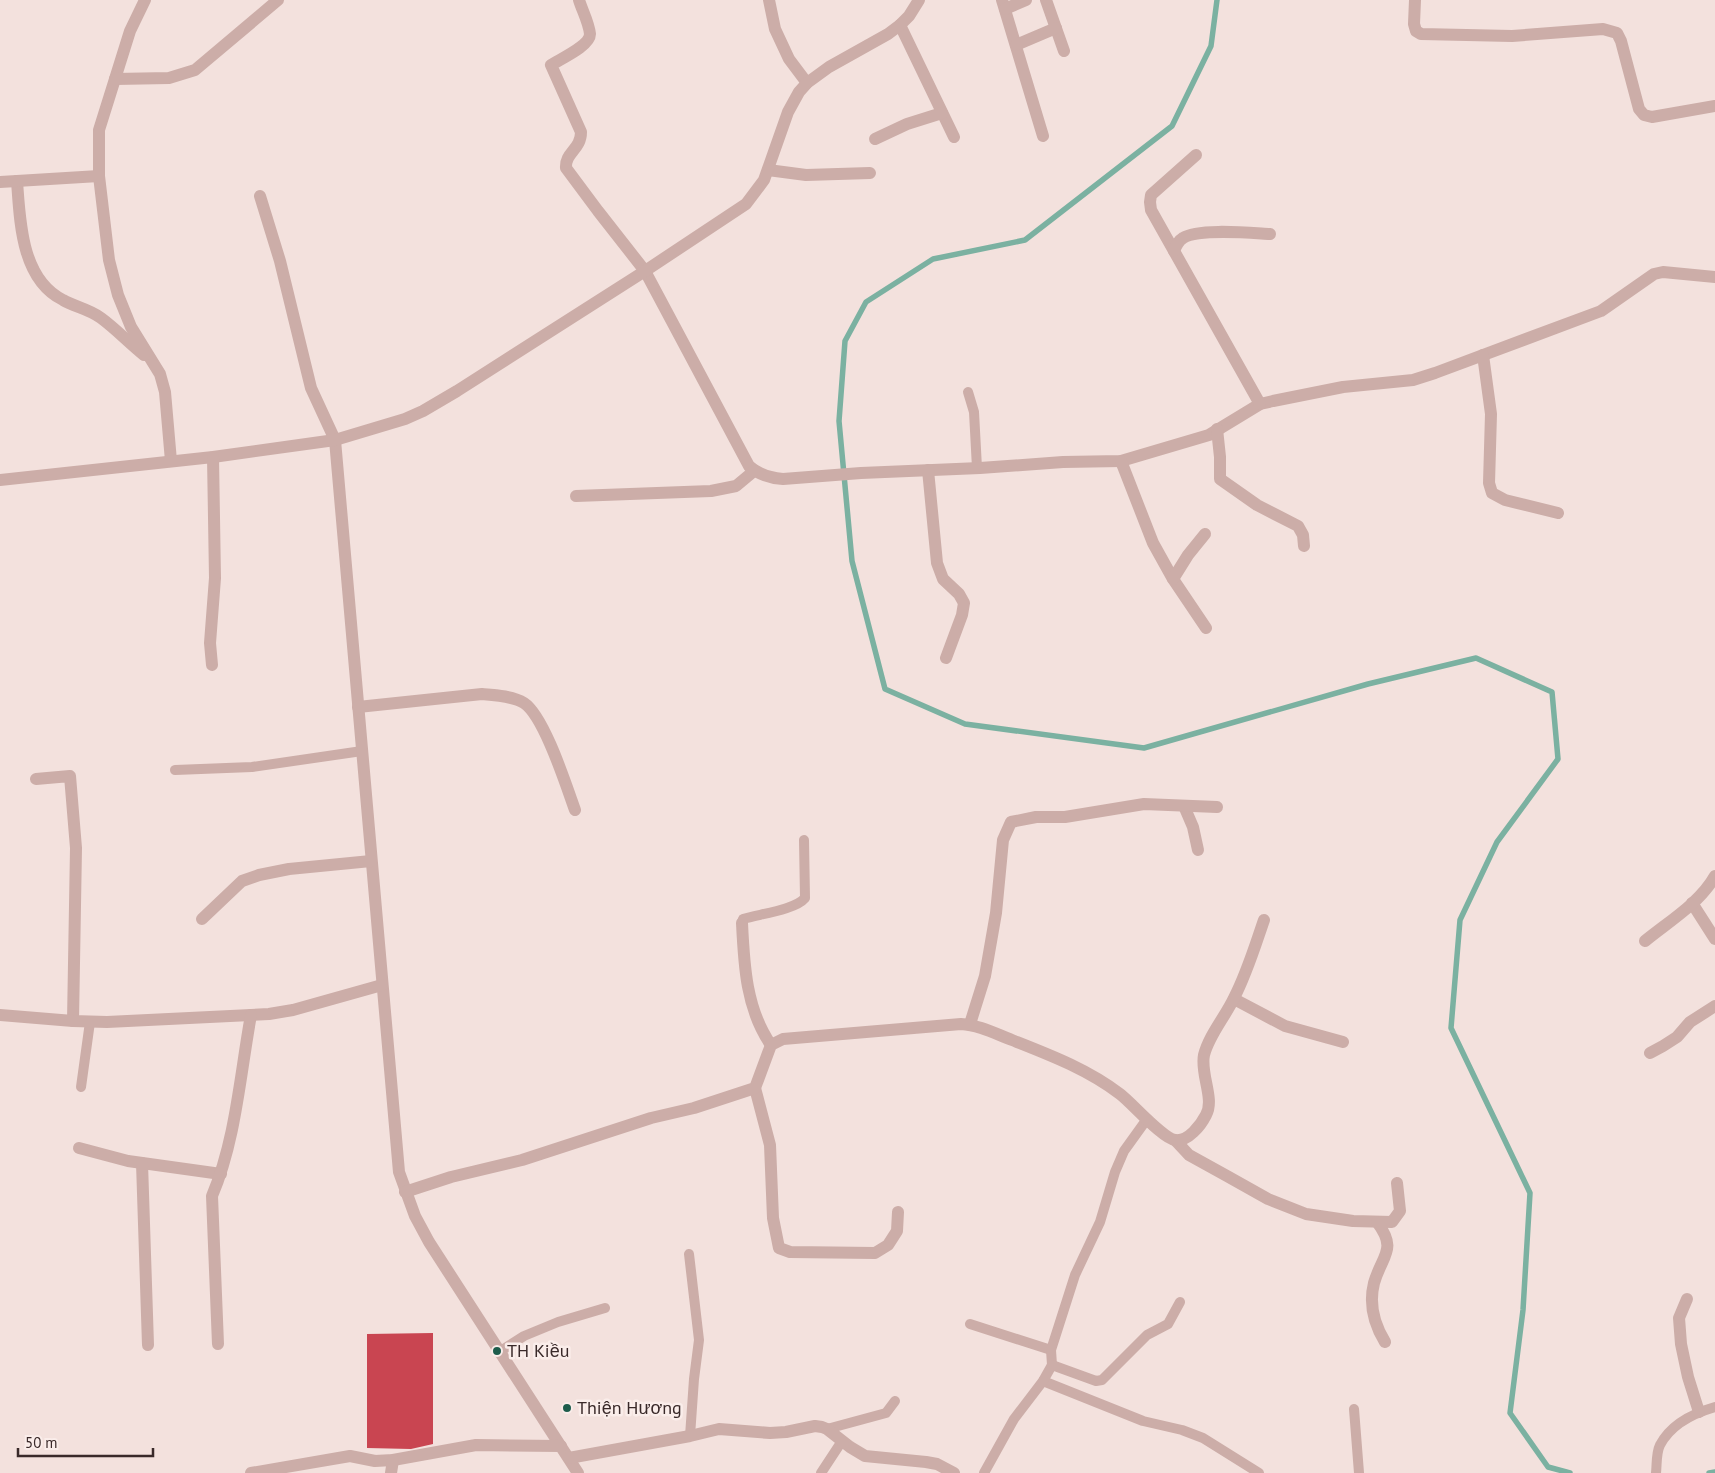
<svg xmlns="http://www.w3.org/2000/svg" width="1715" height="1473" viewBox="0 0 1715 1473" font-family="'PT Sans',sans-serif">
  <style>
    .lines { fill: none; stroke-linecap: round; stroke-linejoin: round }
    .stream { stroke: #7bb1a1; stroke-width: 5.5 }
    .building { fill: #c94551 }
    .service { stroke: #ccada8; stroke-width: 10 }
    .minor { stroke: #ccada8; stroke-width: 12 }
    .poi-dot { fill: #1d5c4b; stroke: #faedea; stroke-width: 2 }
    .labels { text-anchor: middle; stroke-width: 5; stroke-linejoin: round; paint-order: stroke }
    .poi-label { font-size: 18px; fill: #392929; stroke: #faedea; text-anchor: start }
  </style>
  <rect width="100%" height="100%" fill="#f3e1dd"/>
  <g class="lines">
    <g class="stream">
      <polyline points="1217,0 1211,46 1172,126 1025,240 933,259 866,302 845,341 839,421 852,561 885,689 965,724 1144,748 1368,684 1476,658 1552,692 1558,759 1497,842 1460,920 1451,1028 1530,1193 1523,1310 1510,1413 1548,1467 1570,1473"/>
      <polyline points="1709,1473 1715,1472"/>
    </g>
  </g>
  <polygon class="building" points="433,1333 433,1444 411,1449 367,1448 367,1334"/>
  <g class="lines">
    <g class="service">
      <polyline points="968,392 974,412 977,468"/>
      <polyline points="175,770 252,767 362,751"/>
      <path d="M742 923 743 919C759 914 795 910 805 898L804 840"/>
      <polyline points="81,1087 90,1022"/>
      <polyline points="689,1254 699,1340 694,1379 690,1436"/>
      <polyline points="970,1324 1051,1350"/>
      <polyline points="499,1352 524,1336 558,1322 605,1308"/>
      <polyline points="1052,1365 1051,1350 1075,1275 1100,1222 1115,1172 1124,1151 1147,1119"/>
      <polyline points="1043,1381 1143,1421 1182,1430 1203,1438 1259,1473"/>
      <polyline points="1354,1409 1359,1473"/>
      <polyline points="827,1429 886,1413 895,1401"/>
      <polyline points="821,1473 842,1441"/>
      <polyline points="984,1473 1014,1419 1043,1381 1052,1365 1096,1381 1102,1380 1147,1335 1168,1324 1180,1302"/>
      <path d="M1656 1473C1657 1464 1656 1453 1660 1445 1671 1424 1694 1413 1715 1407"/>
    </g>
    <g class="minor">
      <polyline points="145,0 130,31 99,130 99,176 109,260 118,295 131,327 160,374 165,392 171,461"/>
      <path d="M579 0C582 10 589 23 590 34 590 46 560 59 551 65L581 132C581 150 565 152 566 168L598 211 645 271 749 466C759 475 770 478 783 479L861 473 980 468 1063 462 1121 461 1209 435 1260 404 1273 401 1343 387 1413 380 1435 373 1601 311 1654 274 1663 272 1715 277"/>
      <polyline points="769,0 775,29 789,59 807,83"/>
      <polyline points="1002,0 1043,136"/>
      <polyline points="1046,0 1064,51"/>
      <polyline points="1415,0 1414,24 1416,31 1421,34 1512,36 1603,29 1617,33 1621,41 1639,109 1644,115 1652,117 1715,106"/>
      <polyline points="1005,9 1026,0"/>
      <polyline points="900,25 954,137"/>
      <polyline points="1016,45 1056,28"/>
      <polyline points="115,79 169,78 195,70 278,0"/>
      <polyline points="875,139 907,124 942,113"/>
      <polyline points="1196,155 1151,195 1150,202 1151,210 1260,404"/>
      <polyline points="768,170 806,175 870,173"/>
      <path d="M17 181C20 221 21 279 63 300 75 307 89 309 101 318 116 329 129 343 144 355"/>
      <polyline points="0,182 99,176"/>
      <polyline points="260,196 280,261 311,388 335,440 399,1172 415,1216 429,1242 578,1473"/>
      <path d="M1174 251C1176 246 1178 241 1183 238 1198 228 1251 233 1270 234"/>
      <polyline points="1483,355 1491,414 1489,483 1492,493 1505,500 1558,513"/>
      <polyline points="1217,429 1220,457 1220,479 1257,505 1298,526 1303,535 1304,546"/>
      <polyline points="1121,461 1153,543 1173,579 1206,628"/>
      <polyline points="928,470 937,563 943,579 959,594 964,603 962,615 946,658"/>
      <polyline points="0,480 213,457 335,440 405,419 423,411 457,391 645,271 746,204 764,180 788,112 799,92 807,83 829,67 888,34 900,25 909,16 919,0"/>
      <polyline points="576,496 711,491 736,486 754,471"/>
      <polyline points="1173,579 1188,555 1205,534"/>
      <polyline points="212,665 210,643 215,578 213,457"/>
      <path d="M358 707 482 694C495 695 513 696 524 703 544 716 566 785 575 810"/>
      <polyline points="36,779 70,776 76,848 73,1021"/>
      <polyline points="1184,806 1193,827 1198,850"/>
      <polyline points="1692,903 1715,939"/>
      <polyline points="202,919 242,881 259,875 289,869 371,861"/>
      <path d="M742 923C744 965 746 1009 771 1045"/>
      <path d="M1645 941C1668 922 1700 903 1715 876"/>
      <polyline points="1234,999 1285,1026 1343,1042"/>
      <polyline points="0,1015 73,1021 107,1022 269,1014 293,1010 382,985"/>
      <polyline points="970,1024 985,976 996,913 1003,840 1011,822 1036,817 1065,817 1144,804 1217,807"/>
      <polyline points="1650,1053 1663,1046 1677,1037 1690,1022 1715,1006"/>
      <polyline points="755,1088 770,1145 773,1218 779,1248 790,1252 875,1253 888,1245 897,1231 898,1212"/>
      <polyline points="1175,1140 1189,1155 1227,1176 1268,1199 1306,1214 1353,1221 1392,1222 1400,1211 1397,1183"/>
      <polyline points="79,1148 128,1161 221,1174"/>
      <polyline points="142,1163 148,1345"/>
      <path d="M405 1192 451 1177 522 1160 651 1118 694 1108 755 1088 771 1045 783 1039 961 1024C979 1025 996 1034 1012 1040 1050 1055 1087 1069 1120 1094 1132 1103 1162 1138 1175 1140 1188 1142 1201 1125 1206 1115 1215 1099 1200 1074 1204 1055 1209 1035 1225 1017 1234 998 1247 973 1255 946 1264 920"/>
      <path d="M1377 1222C1398 1250 1382 1255 1374 1283 1369 1303 1374 1324 1385 1342"/>
      <polyline points="1687,1299 1679,1318 1681,1344 1688,1377 1699,1412"/>
      <path d="M218 1344 212 1196C236 1139 240 1075 251 1015"/>
      <polyline points="569,1458 690,1436 719,1429 770,1433 786,1432 815,1426 822,1427 827,1429 850,1447 865,1456 926,1462 937,1464 954,1473"/>
      <polyline points="251,1473 350,1456 375,1461 393,1460 476,1445 561,1446"/>
      <polyline points="391,1473 393,1460"/>
    </g>
  </g>
  <g class="poi-dot">
    <circle cx="497" cy="1351" r="5"/>
    <circle cx="567" cy="1408" r="5"/>
  </g>
  <g class="labels">
    <g class="poi-label">
      <text x="507" y="1357">TH Kiều</text>
      <text x="577" y="1414">Thiện Hương</text>
    </g>
  </g>
  <path d="M18 1448v8h135v-8" fill="none" stroke="#392929" stroke-width="2.5"/>
  <text x="25" y="1448" font-size="15" fill="#392929" stroke="#faedea" stroke-width="4" paint-order="stroke">50 m</text>
</svg>
